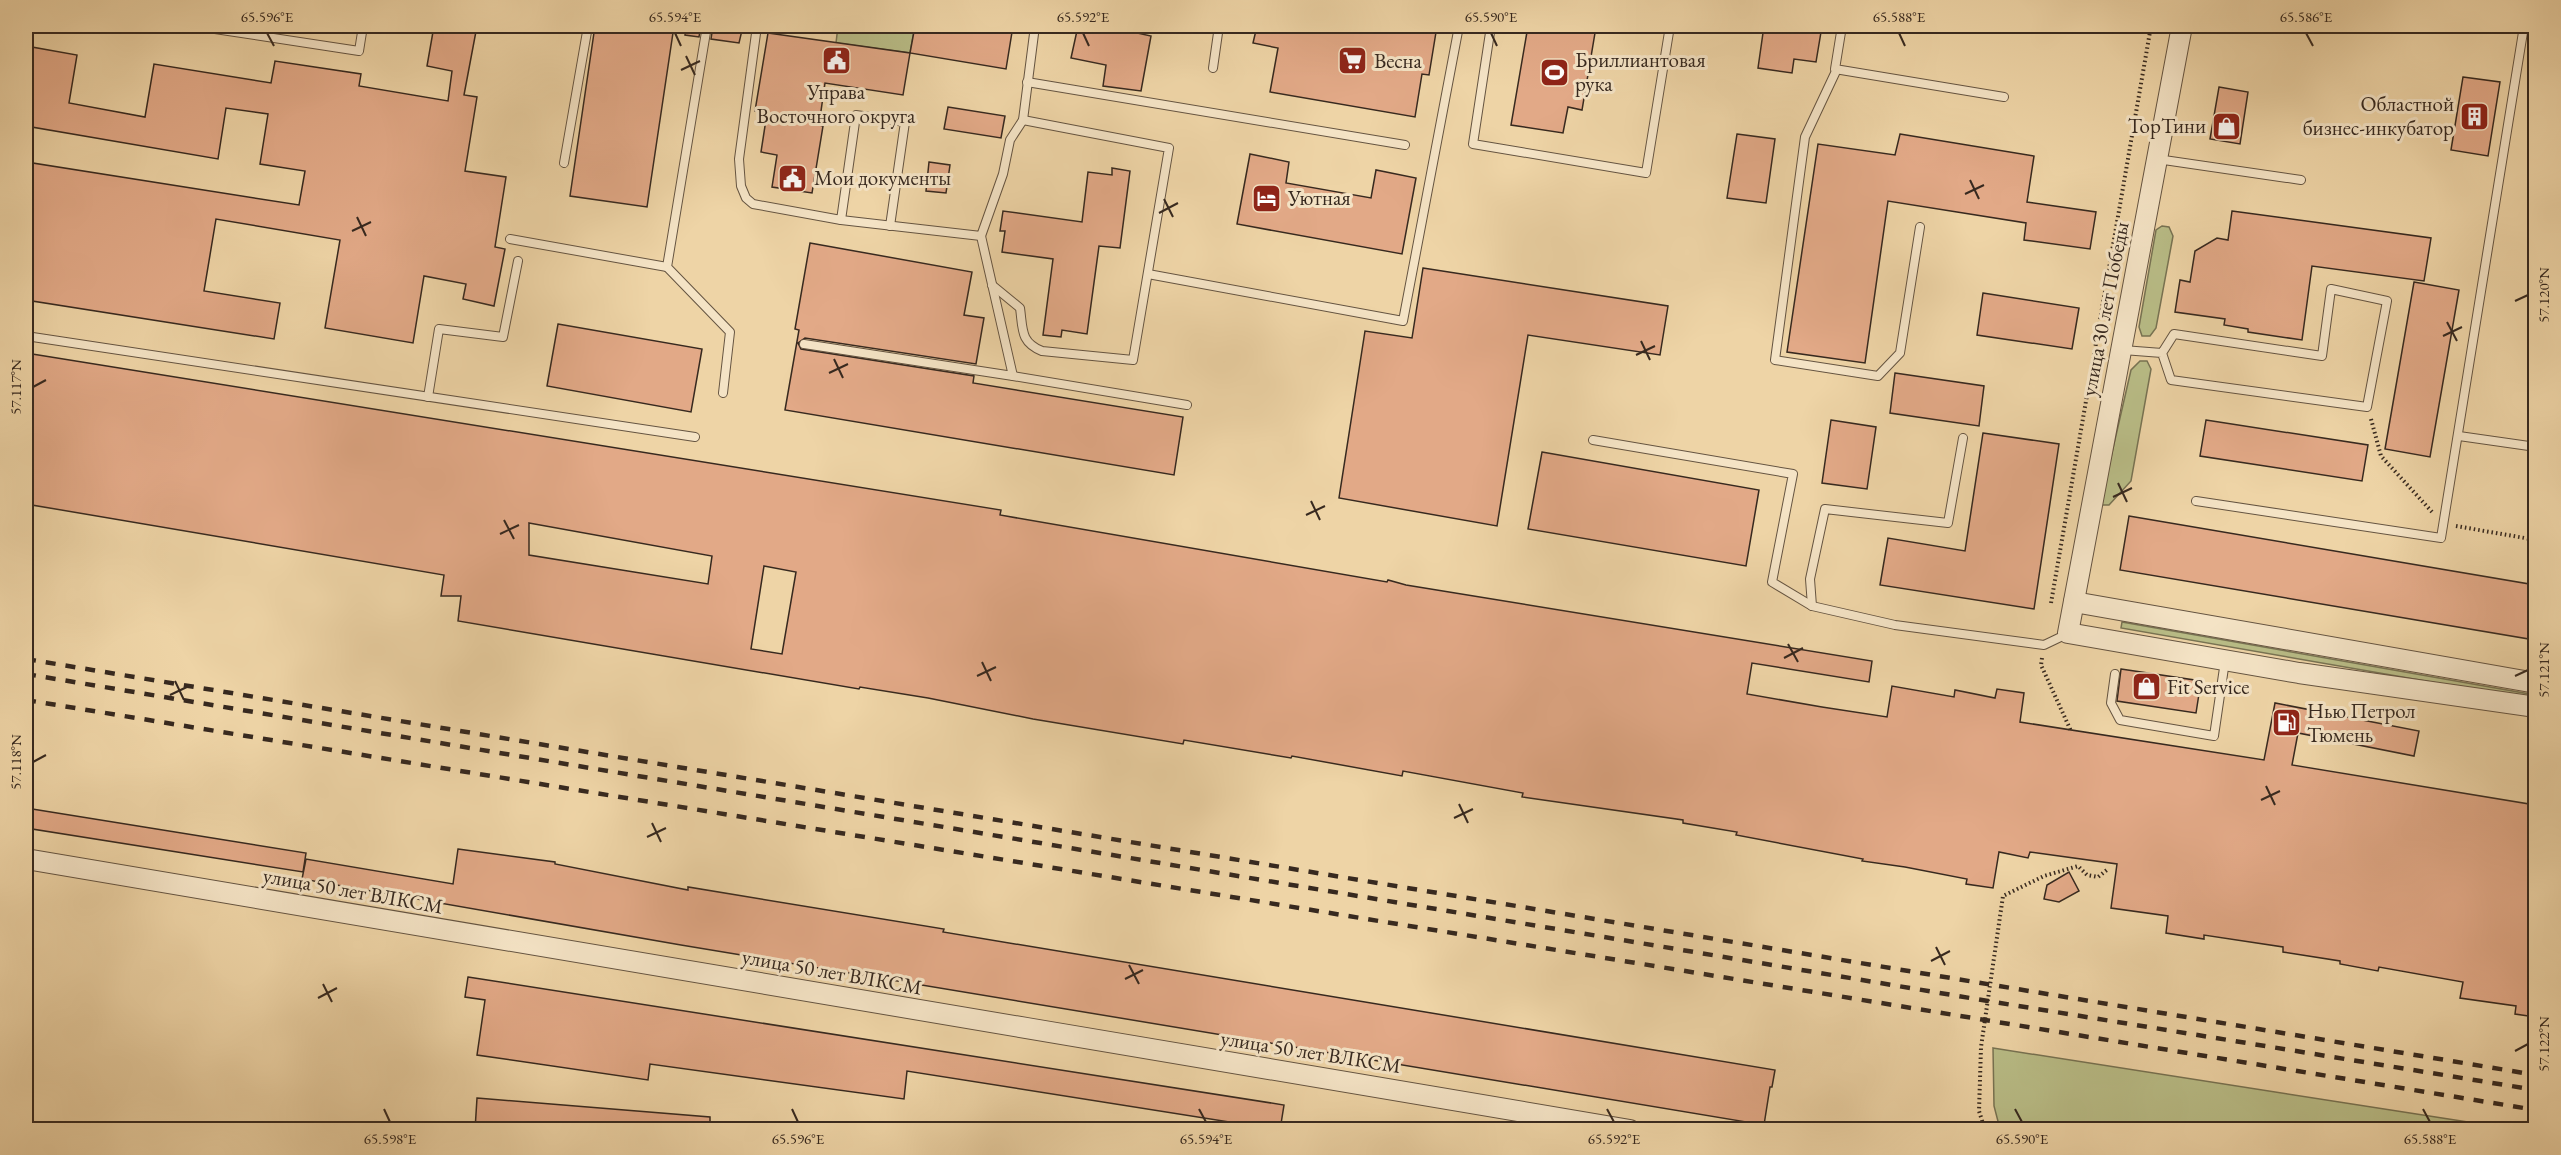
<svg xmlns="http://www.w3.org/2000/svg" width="2561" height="1155" viewBox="0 0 2561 1155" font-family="'EB Garamond',serif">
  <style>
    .green { fill: #b9bd87; stroke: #787353; stroke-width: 1.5 }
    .building { fill: #e2a987; stroke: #37291f; stroke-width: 1.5; fill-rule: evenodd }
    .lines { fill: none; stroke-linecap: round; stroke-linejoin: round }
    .service-casing { stroke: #655441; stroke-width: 10 }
    .tertiary-casing { stroke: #655441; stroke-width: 22 }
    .path { stroke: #37291f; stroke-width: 4; stroke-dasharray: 1.5 3; stroke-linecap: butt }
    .service { stroke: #f4e3c5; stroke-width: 8 }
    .tertiary { stroke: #f4e3c5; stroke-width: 20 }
    .rail { stroke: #37291f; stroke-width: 4.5; stroke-dasharray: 10 10; stroke-linecap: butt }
    .ticks { fill: none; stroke: #37291f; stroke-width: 2 }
    .labels { text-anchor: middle; stroke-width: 6; stroke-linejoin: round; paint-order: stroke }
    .poi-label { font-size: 21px; fill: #37291f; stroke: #f4e3c5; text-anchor: start }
    .street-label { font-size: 21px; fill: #37291f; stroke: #f4e3c5 }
    .neatline { fill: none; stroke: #37291f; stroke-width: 2 }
    .ticks-label { font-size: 15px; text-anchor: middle; fill: #37291f }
  </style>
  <rect width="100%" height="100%" fill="#eed4a6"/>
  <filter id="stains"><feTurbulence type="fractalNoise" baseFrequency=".00333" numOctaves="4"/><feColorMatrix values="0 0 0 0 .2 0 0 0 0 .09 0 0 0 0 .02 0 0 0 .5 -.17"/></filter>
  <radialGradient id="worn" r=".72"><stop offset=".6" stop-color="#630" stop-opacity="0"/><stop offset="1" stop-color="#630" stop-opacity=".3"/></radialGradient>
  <g class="green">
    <polygon points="838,26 915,26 910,53 836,43"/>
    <polygon points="2162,226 2169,227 2173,236 2156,328 2150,336 2142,336 2139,327 2156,230"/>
    <polygon points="2140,361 2147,361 2151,369 2131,481 2109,505 2100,505 2131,370"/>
    <polygon points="2122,622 2535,695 2535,700 2121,628"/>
    <polygon points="1993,1048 2513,1129 2000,1129 1994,1106"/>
  </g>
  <g class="building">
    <polygon points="434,26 477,26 464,95 477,97 465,171 506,177 495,247 505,249 494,306 463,299 466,284 424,276 413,343 325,328 340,240 216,219 204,291 280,303 274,339 26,300 26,162 299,205 305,171 260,164 268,114 226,108 218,159 26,126 26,46 77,55 69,103 145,117 154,64 271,83 275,61 361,74 359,86 448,101 452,71 427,66"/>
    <polygon points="595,26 674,26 647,207 570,196"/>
    <polygon points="686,26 701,26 699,37 685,35"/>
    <polygon points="713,26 743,26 739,43 711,39"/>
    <polygon points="915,26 1013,26 1006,69 910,53"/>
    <polygon points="1078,26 1114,29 1115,26 1138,26 1137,33 1151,36 1141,91 1103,86 1106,65 1071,58"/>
    <polygon points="1257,26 1437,26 1429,75 1422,74 1415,117 1270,92 1278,48 1253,43"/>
    <polygon points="1528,26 1596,27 1582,110 1568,107 1563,133 1511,125"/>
    <polygon points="1764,26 1822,26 1816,62 1794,59 1792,73 1758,68"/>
    <polygon points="768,33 910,53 903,95 825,83 819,125 823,126 812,193 772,187 777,155 761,152 767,113 755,111"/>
    <polygon points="2463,77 2500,82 2488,156 2451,150"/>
    <polygon points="2219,87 2248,92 2240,144 2210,139"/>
    <polygon points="948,107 1005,116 1001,138 944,129"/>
    <polygon points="1737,134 1775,139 1766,203 1727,198"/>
    <polygon points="1900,134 2034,156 2027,202 2096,212 2090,249 2024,240 2026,223 1888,201 1865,363 1787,352 1818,144 1895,155"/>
    <polygon points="1250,154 1289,162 1286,183 1371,198 1376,170 1416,178 1402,254 1237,224"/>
    <polygon points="929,162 950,165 946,193 926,191"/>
    <polygon points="1112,168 1130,171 1120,248 1099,246 1087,334 1062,330 1061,337 1043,335 1053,259 1002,252 1005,231 1000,231 1003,211 1082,222 1088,172 1112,175"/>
    <polygon points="2232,211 2431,238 2424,281 2312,266 2302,340 2248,332 2248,329 2224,325 2225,319 2175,312 2180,280 2190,282 2195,251 2217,238 2228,240"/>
    <polygon points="810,243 972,272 964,315 984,318 976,364 805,338 798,343 801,349 974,376 973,383 1183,417 1174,475 785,410 799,330 795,329"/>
    <polygon points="1423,268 1668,306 1660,355 1528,335 1497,526 1339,498 1365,331 1412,338"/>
    <polygon points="2414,282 2459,290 2430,457 2385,449"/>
    <polygon points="1983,293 2079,308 2072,349 1977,335"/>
    <polygon points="558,324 702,349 691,412 547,386"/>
    <path d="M26 353 1001 510 1000 515 1387 582 1388 580 1406 585 1872 661 1869 682 1752 663 1747 694 1822 707 1887 717 1892 686 1954 697 1955 690 1995 698 1997 689 2024 693 2020 722 2264 760 2275 703 2419 731 2414 756 2298 733 2292 765 2535 805V1017L2515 1014 2516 1006 2460 998 2463 982 2379 967 2378 971 2340 964V961L2283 952V947L2204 935V939L2166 933 2168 916 2111 908 2117 864 2030 852 2028 858 1999 852 1993 888 1966 884 1967 879 1905 867 1862 861 1863 859 1736 835 1737 832 1683 823V820L1522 797 1523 793 1403 771 1402 776 1292 756 1291 758 1184 740 1183 744 1033 719 928 698 860 687 859 689 458 621 461 596H441L444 575 26 504ZM529 523 712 556 708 584 529 555ZM764 566 796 572 782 654 751 649Z"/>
    <polygon points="1895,373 1984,386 1979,426 1890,413"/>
    <polygon points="1831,420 1876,427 1867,489 1822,483"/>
    <polygon points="2206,420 2368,445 2362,481 2200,456"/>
    <polygon points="1983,433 2059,444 2034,609 1880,585 1888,538 1965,551"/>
    <polygon points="1542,452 1759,490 1746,566 1528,529"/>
    <polygon points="2129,516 2535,585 2535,640 2120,570"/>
    <polygon points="2121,669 2201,681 2196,713 2117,701"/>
    <polygon points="26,808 306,853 303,872 26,828"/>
    <polygon points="458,849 555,862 555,864 688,890 688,887 944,929 943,932 1775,1070 1772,1087 1770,1087 1764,1125 681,945 302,879 306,859 453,884"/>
    <polygon points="2069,872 2079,891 2059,902 2044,899 2047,885"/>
    <polygon points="468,977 1284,1105 1280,1130 907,1071 904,1099 650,1064 648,1080 477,1055 485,1000 465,997"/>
    <polygon points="477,1098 710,1117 710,1130 475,1130"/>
  </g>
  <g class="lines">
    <defs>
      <g id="service">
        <polyline points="195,26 359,51 363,26"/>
        <polyline points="707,26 667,267 730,332 723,393"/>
        <polyline points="757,26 739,159 741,186 746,198 753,204 841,220 856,115 905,122 890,226"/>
        <polyline points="1491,26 1473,144 1646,173 1670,26"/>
        <polyline points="1842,26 1835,69 2004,97"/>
        <polyline points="1213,68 1219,26"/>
        <polyline points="1837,69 1805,137 1775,360 1878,376 1900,353 1920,227"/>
        <polyline points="1027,82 1405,145"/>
        <polyline points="2157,159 2301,180"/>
        <polyline points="564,163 588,26"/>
        <polyline points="841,220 981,236 1003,174 1010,140 1023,120 1035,26"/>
        <polyline points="510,239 667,267"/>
        <polyline points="1148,274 1403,321 1459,26"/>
        <path d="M992 285 1020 308C1023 329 1020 342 1042 351L1133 360 1169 148 1023 120"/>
        <polyline points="26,336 695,437"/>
        <polyline points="804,344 1013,376 981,236"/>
        <polyline points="2123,350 2162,353 2171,380 2367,407 2387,301 2331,289 2322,356 2174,334 2162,353"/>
        <polyline points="1013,376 1187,405"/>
        <polyline points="428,397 439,329 503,337 518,261"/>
        <polyline points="2459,436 2536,447"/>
        <polyline points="1593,440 1793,474 1772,582 1812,606 1895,625 2044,645 2067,634"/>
        <polyline points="2196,501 2441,538 2524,26"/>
        <polyline points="1812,606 1810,579 1825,509 1948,523 1963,438"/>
        <polyline points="2115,674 2111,703 2120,720 2214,736 2225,661"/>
      </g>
      <g id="tertiary">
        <polyline points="2182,26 2068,633 2299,673 2536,707"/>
        <polyline points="2074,602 2536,683"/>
        <polyline points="26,859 1630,1130"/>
      </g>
    </defs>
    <use href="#service" class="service-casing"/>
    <use href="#tertiary" class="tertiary-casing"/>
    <g class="path">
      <polyline points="2371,419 2381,456 2433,513"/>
      <polyline points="2456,526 2536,540"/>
      <polyline points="2051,603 2151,26"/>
      <polyline points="2042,658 2041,665 2071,731"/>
      <polyline points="1985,1130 1979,1111 1981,1047 2003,896 2044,876 2078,866 2087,875 2098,877 2108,869"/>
    </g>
    <use href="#service" class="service"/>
    <use href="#tertiary" class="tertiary"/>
    <g class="rail">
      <polyline points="26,659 2536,1075"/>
      <polyline points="26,674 1988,1001 2536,1090"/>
      <polyline points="26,700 2536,1110"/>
    </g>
  </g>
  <path class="ticks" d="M267 33 274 46M675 33 681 46M1083 33 1089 46M1491 33 1497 46M1899 33 1905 46M2306 33 2313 46M686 56 695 75M681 70 700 61M1970 180 1979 199M1965 194 1984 185M1164 199 1173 217M1159 213 1178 203M357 217 366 236M352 231 371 222M2515 301 2528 295M2447 322 2457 341M2443 336 2462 327M1641 341 1650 360M1636 355 1655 346M834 359 843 378M829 373 848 364M33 387 46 380M2118 483 2127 502M2113 497 2132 488M1311 501 1320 520M1306 515 1325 506M504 520 514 539M500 534 519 525M1788 644 1798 662M1784 658 1803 648M982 662 991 681M977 676 996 667M2515 676 2528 670M175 681 184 700M170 695 189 686M33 762 46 755M2266 786 2275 805M2261 800 2280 791M1459 804 1468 823M1454 818 1473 809M652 823 661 842M647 837 666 828M1936 947 1945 965M1931 961 1950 951M1129 965 1139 984M1125 979 1143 970M323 984 332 1002M318 998 337 988M2515 1051 2528 1044M384 1109 390 1122M792 1109 798 1122M1199 1109 1206 1122M1607 1109 1614 1122M2015 1109 2022 1122M2423 1109 2430 1122"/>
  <defs>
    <symbol id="civic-square" viewBox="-11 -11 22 22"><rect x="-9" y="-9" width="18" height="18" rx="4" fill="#8f2418" stroke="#f4e3c5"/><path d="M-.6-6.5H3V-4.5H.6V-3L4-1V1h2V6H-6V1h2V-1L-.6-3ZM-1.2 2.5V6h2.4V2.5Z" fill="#fff"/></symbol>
    <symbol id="supermarket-square" viewBox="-11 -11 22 22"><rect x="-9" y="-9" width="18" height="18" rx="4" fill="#8f2418" stroke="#f4e3c5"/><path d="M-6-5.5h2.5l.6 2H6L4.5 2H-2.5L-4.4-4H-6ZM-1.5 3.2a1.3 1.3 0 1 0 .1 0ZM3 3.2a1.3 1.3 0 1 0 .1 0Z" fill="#fff"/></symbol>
    <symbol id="stadium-square" viewBox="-11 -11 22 22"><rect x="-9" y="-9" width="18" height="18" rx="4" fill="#8f2418" stroke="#f4e3c5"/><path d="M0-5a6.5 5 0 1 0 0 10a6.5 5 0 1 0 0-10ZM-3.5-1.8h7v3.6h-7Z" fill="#fff"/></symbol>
    <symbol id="building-square" viewBox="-11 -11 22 22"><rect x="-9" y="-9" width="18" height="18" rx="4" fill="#8f2418" stroke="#f4e3c5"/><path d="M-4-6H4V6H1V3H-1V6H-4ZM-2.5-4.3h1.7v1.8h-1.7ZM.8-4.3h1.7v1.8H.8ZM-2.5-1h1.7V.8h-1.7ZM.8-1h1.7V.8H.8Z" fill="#fff"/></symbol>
    <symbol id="shop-square" viewBox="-11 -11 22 22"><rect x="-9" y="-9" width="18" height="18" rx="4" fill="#8f2418" stroke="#f4e3c5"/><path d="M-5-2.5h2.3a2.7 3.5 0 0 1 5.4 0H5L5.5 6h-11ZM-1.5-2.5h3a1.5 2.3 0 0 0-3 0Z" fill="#fff"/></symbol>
    <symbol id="hotel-square" viewBox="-11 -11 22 22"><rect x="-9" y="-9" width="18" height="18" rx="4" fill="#8f2418" stroke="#f4e3c5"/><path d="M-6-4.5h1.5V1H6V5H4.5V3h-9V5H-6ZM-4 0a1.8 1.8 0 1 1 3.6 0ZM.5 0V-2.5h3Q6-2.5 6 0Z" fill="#fff"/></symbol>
    <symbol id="fuel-square" viewBox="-11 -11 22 22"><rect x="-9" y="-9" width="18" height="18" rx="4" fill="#8f2418" stroke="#f4e3c5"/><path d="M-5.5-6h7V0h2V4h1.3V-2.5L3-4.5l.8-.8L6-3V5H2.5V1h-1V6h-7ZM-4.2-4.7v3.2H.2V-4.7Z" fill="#fff"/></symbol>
  </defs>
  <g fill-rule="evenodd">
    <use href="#civic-square" x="820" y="44" width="33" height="33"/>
    <use href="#supermarket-square" x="1336" y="44" width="33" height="33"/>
    <use href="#stadium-square" x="1538" y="56" width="33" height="33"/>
    <use href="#building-square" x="2458" y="100" width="33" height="33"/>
    <use href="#shop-square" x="2210" y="110" width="33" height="33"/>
    <use href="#civic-square" x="776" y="162" width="33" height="33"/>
    <use href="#hotel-square" x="1250" y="182" width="33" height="33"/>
    <use href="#shop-square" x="2130" y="670" width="33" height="33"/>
    <use href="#fuel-square" x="2270" y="706" width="33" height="33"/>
  </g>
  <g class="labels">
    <g class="poi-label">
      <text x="1575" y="67">Бриллиантовая<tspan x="1575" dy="24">рука</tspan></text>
      <text x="1374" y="68">Весна</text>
      <text x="836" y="99" text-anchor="middle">Управа<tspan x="836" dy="24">Восточного округа</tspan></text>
      <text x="2454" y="111" text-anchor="end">Областной<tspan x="2454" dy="24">бизнес-инкубатор</tspan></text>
      <text x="2206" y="133" text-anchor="end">ТорТини</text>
      <text x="814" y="185">Мои документы</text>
      <text x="1288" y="205">Уютная</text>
      <text x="2167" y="694">Fit Service</text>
      <text x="2307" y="718">Нью Петрол<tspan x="2307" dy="24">Тюмень</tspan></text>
    </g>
    <g class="street-label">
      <text transform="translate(2105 309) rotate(-79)" y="7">улица 30 лет Победы</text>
      <text transform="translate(353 891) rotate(10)" y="7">улица 50 лет ВЛКСМ</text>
      <text transform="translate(832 972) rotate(10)" y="7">улица 50 лет ВЛКСМ</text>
      <text transform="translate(1311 1052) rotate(9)" y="7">улица 50 лет ВЛКСМ</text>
    </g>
  </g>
  <rect width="2561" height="1155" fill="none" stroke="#eed4a6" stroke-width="66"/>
  <rect x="33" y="33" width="2495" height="1089" class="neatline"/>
  <g class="ticks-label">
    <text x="267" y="22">65.596°E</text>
    <text x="675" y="22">65.594°E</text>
    <text x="1083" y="22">65.592°E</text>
    <text x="1491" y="22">65.590°E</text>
    <text x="1899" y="22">65.588°E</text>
    <text x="2306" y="22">65.586°E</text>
    <text transform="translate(2544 295) rotate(-90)" y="5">57.120°N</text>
    <text transform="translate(16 387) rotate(-90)" y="5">57.117°N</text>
    <text transform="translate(2544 670) rotate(-90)" y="5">57.121°N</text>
    <text transform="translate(16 762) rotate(-90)" y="5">57.118°N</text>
    <text transform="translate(2544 1044) rotate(-90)" y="5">57.122°N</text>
    <text x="390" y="1144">65.598°E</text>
    <text x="798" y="1144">65.596°E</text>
    <text x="1206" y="1144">65.594°E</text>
    <text x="1614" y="1144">65.592°E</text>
    <text x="2022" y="1144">65.590°E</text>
    <text x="2430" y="1144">65.588°E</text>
  </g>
  <rect width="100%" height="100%" filter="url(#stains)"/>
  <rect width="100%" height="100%" fill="url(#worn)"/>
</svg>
